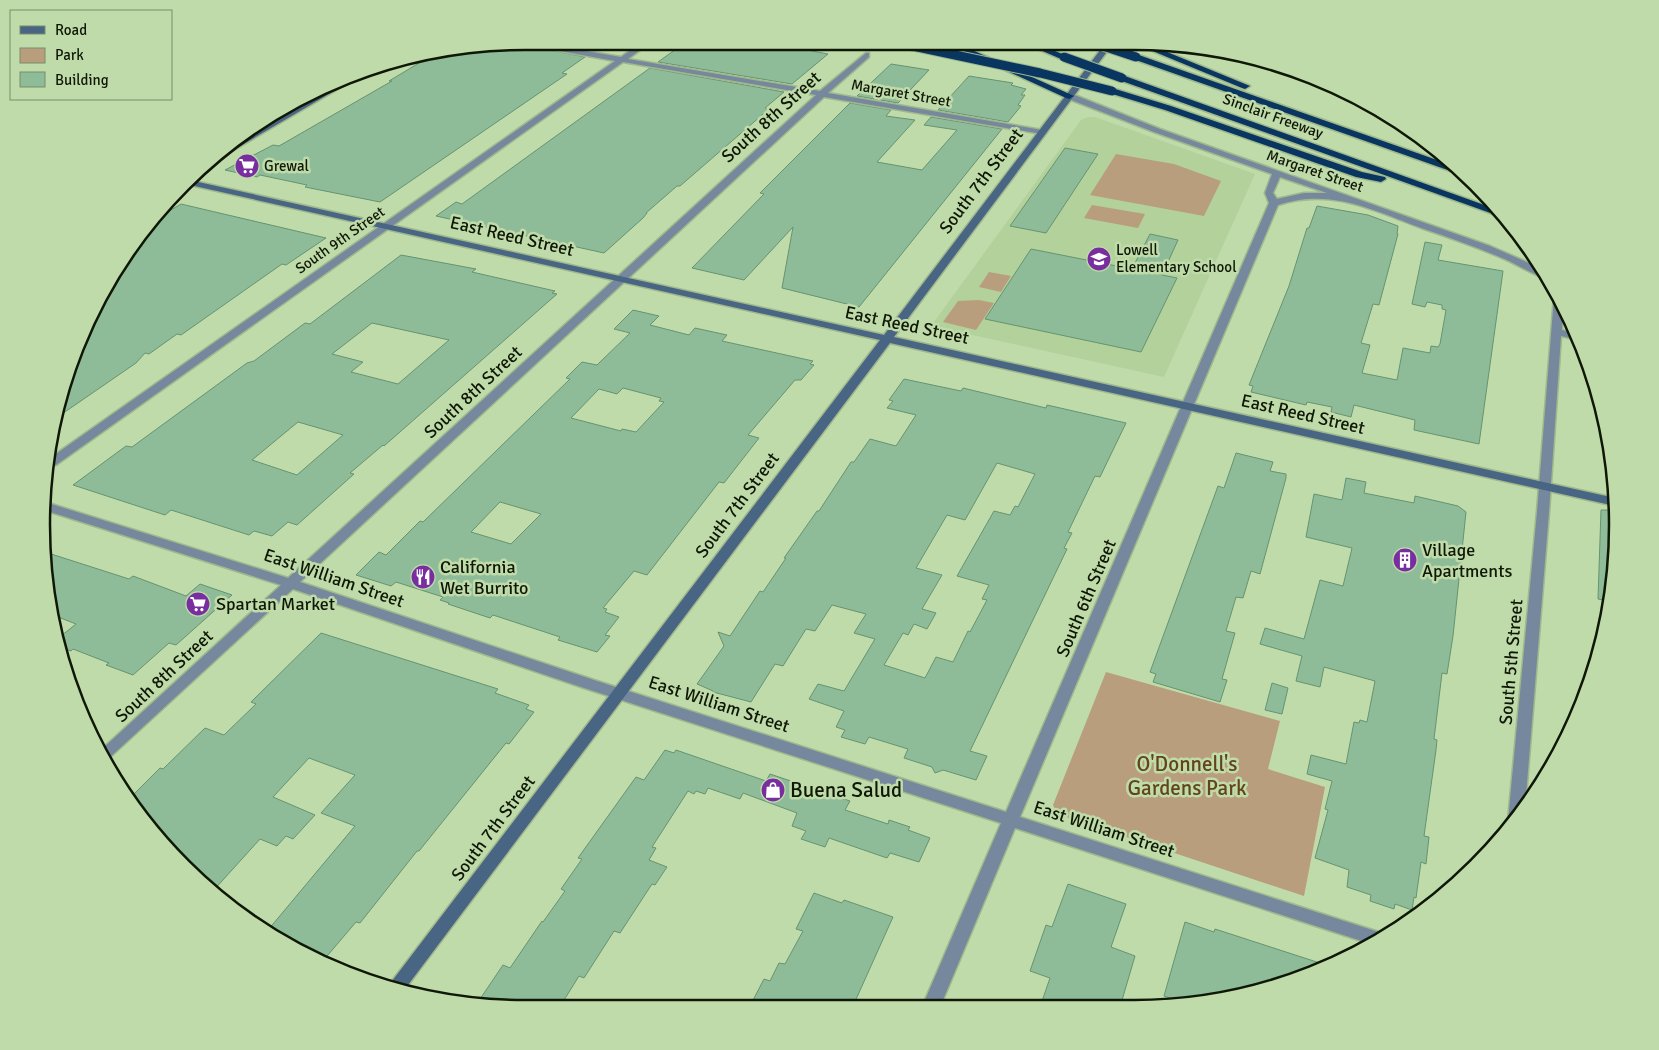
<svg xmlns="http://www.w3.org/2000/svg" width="1659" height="1050" viewBox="0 0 1659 1050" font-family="Signika,sans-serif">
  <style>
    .built { fill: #b3d19a }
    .green { fill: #b99e7e }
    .building { fill: #8ebc98; stroke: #669370; fill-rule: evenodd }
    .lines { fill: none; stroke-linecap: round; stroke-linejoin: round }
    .street-casing { stroke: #a0b88c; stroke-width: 3 }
    .secondary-casing { stroke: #a0b88c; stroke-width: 3 }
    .highway-casing { stroke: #a0b88c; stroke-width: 3 }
    .street { fill: #75889d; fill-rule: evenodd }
    .secondary { fill: #496584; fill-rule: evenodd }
    .highway { fill: #083660; fill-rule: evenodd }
    .highway-bridge-casing { stroke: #a0b88c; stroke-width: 11; stroke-linecap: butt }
    .highway-bridge { stroke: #083660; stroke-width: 9 }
    .labels { text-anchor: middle; stroke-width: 5; stroke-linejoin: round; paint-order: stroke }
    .far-street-label { font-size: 15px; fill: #0f1806; stroke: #c0dbaa }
    .far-poi-label { font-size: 15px; fill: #0f1806; stroke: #c0dbaa; text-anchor: start }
    .street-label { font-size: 18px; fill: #0f1806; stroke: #c0dbaa }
    .poi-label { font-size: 18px; fill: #0f1806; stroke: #c0dbaa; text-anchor: start }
    .near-park-label { font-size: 21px; fill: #62431a; stroke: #c0dbaa }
    .near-poi-label { font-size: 21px; fill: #0f1806; stroke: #c0dbaa; text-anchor: start }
    .rim { fill: none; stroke: #0f1806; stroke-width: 2.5 }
  </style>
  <rect width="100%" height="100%" fill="#c0dbaa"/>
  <polygon class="built" points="1088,117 1095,117 1255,174 1164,377 931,326 1081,120"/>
  <g class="green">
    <polygon points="1116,154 1174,164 1221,181 1204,216 1090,195"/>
    <polygon points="1092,205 1145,214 1138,228 1084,218"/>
    <polygon points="989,272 1011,276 1001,292 979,287"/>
    <polygon points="979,300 994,303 976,330 943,322 958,301"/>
    <polygon points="1106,672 1280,721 1268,769 1325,787 1304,896 1057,814 1053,805"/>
  </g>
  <g class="building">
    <polygon points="541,41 608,42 595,51"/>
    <polygon points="686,42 815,43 807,50 828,54 792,84 658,62"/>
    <polygon points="514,43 585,57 562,73 567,74 380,202 305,187 307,185 260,175 257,177 225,170 273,145 279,146 392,81 389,81 429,57"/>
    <polygon points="891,64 929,70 898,103 857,96"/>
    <polygon points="650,68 784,92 765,108 769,109 680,186 677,186 646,213 647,213 643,218 604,253 436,216 456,202 462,204"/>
    <polygon points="969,76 1013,83 1011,85 1026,89 1021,95 1025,95 1018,105 1021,106 1008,122 938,110"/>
    <polygon points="850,103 891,110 886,116 915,120 877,162 922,170 957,130 924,125 931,117 1002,129 859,307 782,288 793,227 744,280 692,268 764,194 760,193"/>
    <polygon points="1065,148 1098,154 1046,233 1010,226"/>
    <polygon points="181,204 326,238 286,265 282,264 181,335 177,334 149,354 145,353 136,363 59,416 67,369 77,363 71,361 141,230 149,223"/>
    <polygon points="1317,206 1368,215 1398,226 1397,234 1398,234 1379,305 1373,304 1361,343 1370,345 1362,373 1397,380 1403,348 1430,353 1431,346 1438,347 1440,344 1446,310 1442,309 1442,305 1427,302 1425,307 1412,304 1425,242 1442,245 1438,260 1503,271 1479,444 1414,430 1415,420 1354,405 1351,417 1331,412 1332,407 1307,402 1306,405 1251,392 1253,386 1249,385 1289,286 1307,228 1309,228"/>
    <polygon points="1150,234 1178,240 1162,275 1177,278 1141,352 985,319 1031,249 1132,269"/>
    <path d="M401 255 476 269 472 272 555 291 552 293 557 294 384 446 383 445 350 473 354 474 297 525 288 522 272 536 254 531 249 535 171 510 165 515 73 485 126 446 132 447 247 363 254 361 305 323 310 324ZM372 323 449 340 398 384 351 372 363 362 332 354ZM298 422 343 435 297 475 252 460Z"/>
    <path d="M633 310 659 316 650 325 689 335 695 328 727 335 722 341 813 361 810 364 814 365 801 380H795L748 435 759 438 724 483 719 482 647 575 634 571 603 608 607 609 605 612 619 617 605 635 610 636 597 652 558 640 560 637 493 615 490 618 448 604 449 603 440 600 443 597 396 582 391 586 356 575 379 552 386 555 420 521 423 522 570 379 566 378 582 362 597 365 630 333 614 329ZM623 388 661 398 659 401 664 402 636 432 622 429 621 431 571 418 599 389 617 394ZM500 502 541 514 511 544 471 532Z"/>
    <path d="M904 379 961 391 963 388 1046 408 1047 405 1126 423 1100 477 1095 476 1068 532 1072 533 1064 548 1067 549 970 751 987 756 976 780 943 770 935 773 932 767 904 758 908 749 869 737 865 744 841 737 845 730 836 727 844 711 809 699 818 684 844 691 875 639 854 633 866 614 832 605 815 631 806 629 783 666 775 664 751 702 713 692V691L697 684 724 646 718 632 730 636 760 591 763 592 786 558H784L817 511H819L851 462H854L870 439 896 446 916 415 887 408 893 401 889 400ZM997 463 1035 474 1018 507 1015 506 1010 515 994 511 957 576 989 585 982 599 987 600 970 632 968 631 953 662 936 657 925 678 884 665 903 633 908 635 914 624 927 629 936 613 922 609 942 575 916 568 947 515 965 520Z"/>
    <polygon points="1236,453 1273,462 1270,471 1286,474 1286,478 1260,574 1251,571 1243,598 1236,597 1226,631 1235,633 1222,679 1227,680 1220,702 1153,682 1156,674 1150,672 1218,486 1224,488"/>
    <polygon points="1346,478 1366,482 1364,493 1414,503 1415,496 1458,506 1466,512 1453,636 1447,674 1442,673 1434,739 1437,740 1436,750 1424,836 1429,837 1426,864 1421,862 1416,898 1414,897 1412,910 1395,904 1394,909 1370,901 1371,895 1347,887 1349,870 1315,858 1328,810 1325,809 1332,781 1307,774 1311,755 1346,764 1354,722 1359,723 1360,720 1367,722 1375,681 1324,667 1320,687 1296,681 1302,656 1260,644 1265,628 1304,639 1320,580 1343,586 1352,548 1306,537 1314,494 1342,500"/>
    <polygon points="1601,510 1615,510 1617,557 1609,601 1598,599"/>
    <polygon points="45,552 129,579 133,576 186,596 200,584 232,595 176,645 169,643 133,675 106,665 109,663 73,649 71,651 57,646 56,640 76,624 53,615"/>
    <polygon points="321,633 498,689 495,693 529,705 526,709 534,712 509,744 506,743 419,851 417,851 360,923 356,922 322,962 268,930 355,826 321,813 355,775 309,758 273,797 315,815 293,839 286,836 277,846 260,839 213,891 128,800 160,768 163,769 205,728 224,735 256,704 251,702"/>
    <polygon points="1272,683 1288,688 1282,714 1265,710"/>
    <polygon points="665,750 674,753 676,750 766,781 770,774 850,801 845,810 888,824 889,820 910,827 908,830 930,838 919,862 890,853 887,858 829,838 825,847 801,839 806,831 792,826 797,813 743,793 740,799 708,788 705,794 696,791 694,794 688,791 652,847 656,848 649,860 667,867 655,885 652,884 620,933 614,931 584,978 579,976 561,1005 495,1005 480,999 503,965 510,968 542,921 543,922 565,891 561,889 582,859 578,858 636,777 644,780"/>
    <polygon points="1068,884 1126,904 1111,947 1135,956 1120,1007 1040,1007 1050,978 1030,971 1046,925 1052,927"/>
    <polygon points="814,893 842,903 844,900 893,917 853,1006 750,1006 764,979 770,981 779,963 785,964 803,931 796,929"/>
    <polygon points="1185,922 1214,932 1215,929 1326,965 1259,992 1188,1004 1164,996"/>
  </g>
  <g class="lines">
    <defs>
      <g id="street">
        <path d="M528 41 621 57 642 42H651L628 59 820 91 866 53H869V57L828 93 1042 130 1046 132 1042 134 824 97 300 582 594 680 1006 812 1269 203 1265 193 1272 174 1154 132 1066 98V94H1072L1160 129 1490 246 1538 267 1544 270 1550 279C1542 280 1513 262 1502 258 1477 247 1450 238 1424 229 1375 211 1331 187 1278 205L1020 817 1388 935 1374 945 1015 828 940 1007H922L1001 823 584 688 293 589 107 760 102 749 281 585 44 510 45 502 288 578 816 95 623 62 56 465H51L53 456 615 61 516 43ZM1280 177 1327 193H1304L1277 199 1273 193Z"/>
        <polygon points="1558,294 1563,306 1562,330 1576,334 1579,340 1561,336 1549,512 1525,808 1512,826 1508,821 1537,512 1554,297"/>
      </g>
      <g id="secondary">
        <polygon points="1104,45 1112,45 894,337 1615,498 1615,506 890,343 405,989 389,985 880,340 190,185 194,181 884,335"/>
        <polygon points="377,66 232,151 226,151 237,141 343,80 370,67"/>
      </g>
      <g id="highway">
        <polygon points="948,44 959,44 1074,96 1069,99 1066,98"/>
        <polygon points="1026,44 1039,44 1069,57 1064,60 1061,59"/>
        <polygon points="1138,45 1150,45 1250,86 1245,89 1242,88"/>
        <polygon points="1136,54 1454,166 1463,173 1456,173 1133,59 1131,57"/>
        <polygon points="1122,75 1501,211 1507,219 1119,80 1117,78"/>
        <polygon points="1112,88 1171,106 1362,172 1385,177 1386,179 1381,182 1356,177 1165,110 1109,93 1107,91"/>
      </g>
    </defs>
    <use href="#street" class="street-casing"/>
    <use href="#secondary" class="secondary-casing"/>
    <use href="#highway" class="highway-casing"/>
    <use href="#street" class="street"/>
    <use href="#secondary" class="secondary"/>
    <use href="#highway" class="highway"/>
    <defs>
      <g id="highway-bridge">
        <polyline points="908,45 1040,73 1112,91"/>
        <polyline points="1100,45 1136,57"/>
        <polyline points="1064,57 1122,78"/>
      </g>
    </defs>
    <use href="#highway-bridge" class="highway-bridge-casing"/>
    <use href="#highway-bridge" class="highway-bridge"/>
  </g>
  <defs>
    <symbol id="supermarket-disc" viewBox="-11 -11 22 22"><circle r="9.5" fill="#792ea0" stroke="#c0dbaa"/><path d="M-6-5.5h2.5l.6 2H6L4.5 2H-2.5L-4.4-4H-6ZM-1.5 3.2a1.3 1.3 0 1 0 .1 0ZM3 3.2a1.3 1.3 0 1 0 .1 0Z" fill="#fff"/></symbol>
    <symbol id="school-disc" viewBox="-11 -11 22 22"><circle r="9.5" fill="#792ea0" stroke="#c0dbaa"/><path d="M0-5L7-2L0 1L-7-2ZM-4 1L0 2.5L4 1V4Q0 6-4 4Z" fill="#fff"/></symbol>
    <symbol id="building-disc" viewBox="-11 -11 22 22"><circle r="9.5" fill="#792ea0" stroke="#c0dbaa"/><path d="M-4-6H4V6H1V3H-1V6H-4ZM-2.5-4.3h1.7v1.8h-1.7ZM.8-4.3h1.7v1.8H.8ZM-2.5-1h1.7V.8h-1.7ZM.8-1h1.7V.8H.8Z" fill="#fff"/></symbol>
    <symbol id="restaurant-disc" viewBox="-11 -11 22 22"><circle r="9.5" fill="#792ea0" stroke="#c0dbaa"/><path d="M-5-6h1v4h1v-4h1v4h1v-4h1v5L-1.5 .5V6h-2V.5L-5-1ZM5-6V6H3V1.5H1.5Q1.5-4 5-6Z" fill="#fff"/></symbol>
    <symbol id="shop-disc" viewBox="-11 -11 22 22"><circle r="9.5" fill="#792ea0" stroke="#c0dbaa"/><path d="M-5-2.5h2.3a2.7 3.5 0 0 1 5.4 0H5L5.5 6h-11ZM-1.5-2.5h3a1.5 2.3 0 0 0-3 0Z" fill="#fff"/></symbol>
  </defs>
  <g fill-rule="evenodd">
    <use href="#supermarket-disc" x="233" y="152" width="28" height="28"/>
    <use href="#school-disc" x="1085" y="245" width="28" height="28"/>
    <use href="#building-disc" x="1391" y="546" width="28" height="28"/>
    <use href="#restaurant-disc" x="409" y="563" width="28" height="28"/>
    <use href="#supermarket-disc" x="184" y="590" width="28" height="28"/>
    <use href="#shop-disc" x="759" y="776" width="28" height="28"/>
  </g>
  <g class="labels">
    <g class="far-street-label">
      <text transform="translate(901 93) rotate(10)" y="5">Margaret Street</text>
      <text transform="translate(1273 116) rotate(20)" y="5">Sinclair Freeway</text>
      <text transform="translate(1315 171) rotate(19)" y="5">Margaret Street</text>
      <text transform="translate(340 240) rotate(-35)" y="5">South 9th Street</text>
    </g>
    <g class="far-poi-label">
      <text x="264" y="171">Grewal</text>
      <text x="1116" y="255">Lowell<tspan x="1116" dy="17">Elementary School</tspan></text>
    </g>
    <g class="street-label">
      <text transform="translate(771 117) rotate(-42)" y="6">South 8th Street</text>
      <text transform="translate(981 181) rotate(-53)" y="6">South 7th Street</text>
      <text transform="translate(512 236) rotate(13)" y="6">East Reed Street</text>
      <text transform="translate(907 325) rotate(12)" y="6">East Reed Street</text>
      <text transform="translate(473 392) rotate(-43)" y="6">South 8th Street</text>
      <text transform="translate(1303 414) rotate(13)" y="6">East Reed Street</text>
      <text transform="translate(737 505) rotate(-53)" y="6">South 7th Street</text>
      <text transform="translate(334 578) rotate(19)" y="6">East William Street</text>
      <text transform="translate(1086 598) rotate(-67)" y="6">South 6th Street</text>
      <text transform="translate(1511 662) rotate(-85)" y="6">South 5th Street</text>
      <text transform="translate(164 676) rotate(-43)" y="6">South 8th Street</text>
      <text transform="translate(719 704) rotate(18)" y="6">East William Street</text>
      <text transform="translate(493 828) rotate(-53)" y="6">South 7th Street</text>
      <text transform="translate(1104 829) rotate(18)" y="6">East William Street</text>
    </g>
    <g class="poi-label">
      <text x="1422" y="556">Village<tspan x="1422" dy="21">Apartments</tspan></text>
      <text x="440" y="573">California<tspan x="440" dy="21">Wet Burrito</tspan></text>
      <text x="216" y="610">Spartan Market</text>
    </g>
    <g class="near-park-label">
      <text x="1187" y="771">O'Donnell's<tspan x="1187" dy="24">Gardens Park</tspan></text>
    </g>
    <g class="near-poi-label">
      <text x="790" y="797">Buena Salud</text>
    </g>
  </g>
  <path d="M0 0H1659V1050H0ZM525 50H1134A475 475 0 0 1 1609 525V525A475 475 0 0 1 1134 1000H525A475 475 0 0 1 50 525V525A475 475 0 0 1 525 50Z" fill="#c0dbaa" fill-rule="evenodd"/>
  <path class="rim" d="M525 50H1134A475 475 0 0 1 1609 525V525A475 475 0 0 1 1134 1000H525A475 475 0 0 1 50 525V525A475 475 0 0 1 525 50Z"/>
  <rect x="10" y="10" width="162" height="90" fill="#c0dbaa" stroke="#798d68"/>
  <rect x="20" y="26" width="25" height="8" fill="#496584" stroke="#798d68"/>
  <text x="55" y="35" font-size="15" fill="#0f1806">Road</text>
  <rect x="20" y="48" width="25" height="15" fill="#b99e7e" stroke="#798d68"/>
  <text x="55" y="60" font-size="15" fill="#0f1806">Park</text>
  <rect x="20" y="72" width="25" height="15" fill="#8ebc98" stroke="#798d68"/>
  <text x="55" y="85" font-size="15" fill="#0f1806">Building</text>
</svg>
